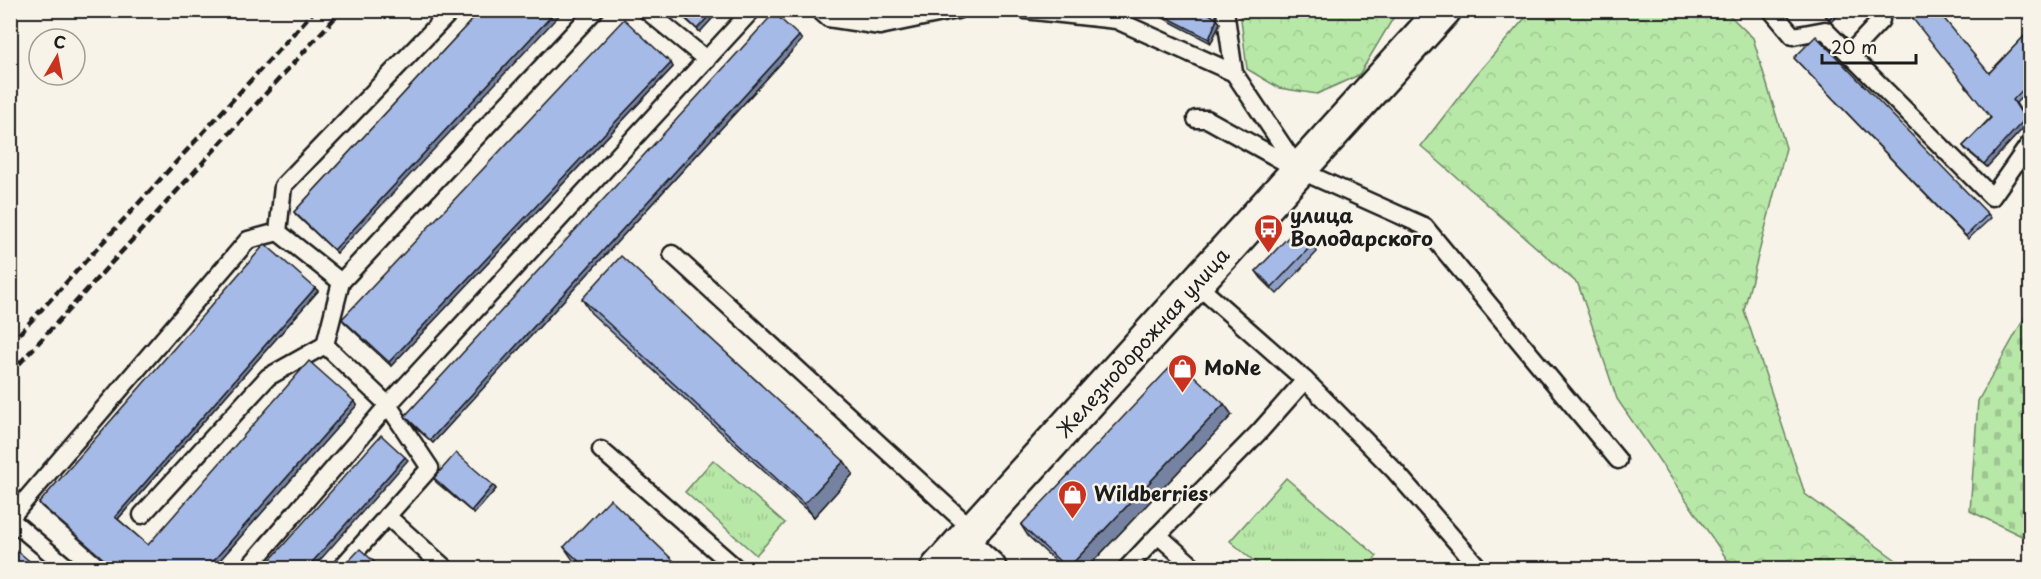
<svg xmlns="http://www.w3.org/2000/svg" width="2041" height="579" viewBox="0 0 2041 579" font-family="'Playpen Sans',sans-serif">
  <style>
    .grass { fill: url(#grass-tufts); stroke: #6a8262; stroke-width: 1.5 }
    .forest { fill: url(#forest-crowns); stroke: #6a8262; stroke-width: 1.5 }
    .cemetery { fill: url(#cemetery-stones); stroke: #6a8262; stroke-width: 1.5 }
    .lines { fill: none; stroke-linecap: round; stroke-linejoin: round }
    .service-casing { stroke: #1c1c1c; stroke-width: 21 }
    .minor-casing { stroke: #1c1c1c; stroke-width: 38 }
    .secondary-casing { stroke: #1c1c1c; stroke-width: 38 }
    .service { stroke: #f7f3e8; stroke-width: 16 }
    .minor { stroke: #f7f3e8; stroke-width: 33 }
    .secondary { stroke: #f7f3e8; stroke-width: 33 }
    .rail { stroke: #1c1c1c; stroke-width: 4.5; stroke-dasharray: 9 4.5; stroke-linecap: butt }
    .wall { fill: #8fa0c8; stroke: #1c1c1c; stroke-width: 1.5 }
    .shaded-wall { fill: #7482a2; stroke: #1c1c1c; stroke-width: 1.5 }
    .building { fill: #a6bae8; stroke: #1c1c1c; stroke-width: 1.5 }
    .labels { text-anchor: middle; stroke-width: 5; stroke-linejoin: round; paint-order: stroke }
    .poi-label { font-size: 20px; font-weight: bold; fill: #1c1c1c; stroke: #f7f3e8; text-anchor: start }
    .street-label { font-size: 20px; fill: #1c1c1c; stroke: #f7f3e8 }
  </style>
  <defs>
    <pattern id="grass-tufts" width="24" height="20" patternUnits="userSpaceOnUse" patternTransform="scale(1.5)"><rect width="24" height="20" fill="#b8e8a8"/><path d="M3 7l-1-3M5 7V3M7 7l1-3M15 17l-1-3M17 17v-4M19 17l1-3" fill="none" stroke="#9ec690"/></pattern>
    <pattern id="forest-crowns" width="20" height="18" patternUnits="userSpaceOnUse" patternTransform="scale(1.5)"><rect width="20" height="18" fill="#b8e8a8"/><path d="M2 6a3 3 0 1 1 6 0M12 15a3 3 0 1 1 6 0" fill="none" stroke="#9ec690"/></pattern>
    <pattern id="cemetery-stones" width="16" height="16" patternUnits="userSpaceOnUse" patternTransform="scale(1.5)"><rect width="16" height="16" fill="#b8e8a8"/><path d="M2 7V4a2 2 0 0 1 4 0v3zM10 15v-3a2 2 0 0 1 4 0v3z" fill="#9ec690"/></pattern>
  </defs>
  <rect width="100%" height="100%" fill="#f7f3e8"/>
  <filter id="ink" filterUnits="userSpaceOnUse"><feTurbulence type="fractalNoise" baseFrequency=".0167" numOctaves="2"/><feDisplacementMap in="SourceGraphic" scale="12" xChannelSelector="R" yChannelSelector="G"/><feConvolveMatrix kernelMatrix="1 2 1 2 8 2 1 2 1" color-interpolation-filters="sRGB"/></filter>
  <g filter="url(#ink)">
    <g class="grass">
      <polygon points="713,460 785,523 756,555 685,492"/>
      <polygon points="1286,478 1377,556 1366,568 1262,568 1230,541"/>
    </g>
    <g class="forest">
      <polygon points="1392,10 1395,15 1359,75 1317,94 1279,88 1247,69 1240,11"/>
      <polygon points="1531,11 1725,11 1753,38 1786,148 1744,310 1805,494 1907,568 1733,568 1617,399 1578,284 1421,146 1475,76"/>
    </g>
    <polygon class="cemetery" points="2030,308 2030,540 1970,511 1978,401"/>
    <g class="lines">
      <defs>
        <g id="service">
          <polyline points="452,10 283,186 278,232 341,282 595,10"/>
          <polyline points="646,10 707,60"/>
          <polyline points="819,10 828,18 880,26 957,10"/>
          <polyline points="1025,10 1116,20 1234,73"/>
          <polyline points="1225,10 1234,73 1297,167"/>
          <polyline points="1771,10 1793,36 1825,30 1992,197 2030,143"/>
          <polyline points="1849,54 1881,20 1873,10"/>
          <polyline points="1196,119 1207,119 1299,170 1424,226 1618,460"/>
          <polyline points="672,254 973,530"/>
          <polyline points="341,282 325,345 388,405 430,468 341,568"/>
          <polyline points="1305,380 1394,470 1479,568"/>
          <polyline points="601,450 736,568"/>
          <polyline points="142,515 268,377 325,345"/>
          <polyline points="387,516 445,568"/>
          <polyline points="10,518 248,240 278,232"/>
          <polyline points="10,519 68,568"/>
          <polyline points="1158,535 1260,431 1305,380 1196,284"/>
          <polyline points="248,568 388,405 752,10"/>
          <polyline points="1127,568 1158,535 1195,568"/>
        </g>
        <polyline id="minor" points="961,543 989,568"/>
        <polyline id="secondary" points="938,568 1444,10"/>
      </defs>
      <use href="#service" class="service-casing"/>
      <use href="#minor" class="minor-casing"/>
      <use href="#secondary" class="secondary-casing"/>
      <use href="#service" class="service"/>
      <use href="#minor" class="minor"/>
      <use href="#secondary" class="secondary"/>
      <g class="rail">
        <polyline points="10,344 315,10"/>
        <polyline points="10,374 342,10"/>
      </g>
    </g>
    <g class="wall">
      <polygon points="481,10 337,253 296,215 294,212"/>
      <polygon points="675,10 720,10 700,32"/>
      <polygon points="1148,10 1203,10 1217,19 1220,23 1211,43"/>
      <polygon points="1820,10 1843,10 1831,22"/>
      <polygon points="2031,29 2031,88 2016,103 2028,123 1987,167 1966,150 1963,146 1990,118 1989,73"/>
      <polygon points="802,40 433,443 407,420 405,416"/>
      <polygon points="1794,58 1988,214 1991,218 1968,239"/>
      <polygon points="671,63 673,67 391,366 344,322 342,319"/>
      <polygon points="1312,245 1317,252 1277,294 1261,278 1256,271"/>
      <polygon points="315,288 318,291 118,519 148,545 354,401 357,405 213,568 112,568 41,506 39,503"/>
      <polygon points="582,299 844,461 853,474 814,517 591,313"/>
      <polygon points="1224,404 1232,415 1087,568 1063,568 1028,536 1021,525"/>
      <polygon points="434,478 493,485 496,489 474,514 436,482"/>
      <polygon points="564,547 681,568 582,568 573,560"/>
    </g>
    <g class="shaded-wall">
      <polygon points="557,10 564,10 337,253 334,250"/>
      <polygon points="714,10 720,10 700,32 697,29"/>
      <polygon points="1217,19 1220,23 1211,43 1209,39"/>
      <polygon points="799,36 802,40 433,443 430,440"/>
      <polygon points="671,63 673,67 391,366 389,362"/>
      <polygon points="2013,100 2028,123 1987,167 1984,164"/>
      <polygon points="315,288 318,291 117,520 115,517"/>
      <polygon points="354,401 357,405 213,568 207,568"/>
      <polygon points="1224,404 1232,415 1087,568 1068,568"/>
      <polygon points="405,457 408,460 313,568 307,568"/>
      <polygon points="844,461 853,474 814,517 804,504"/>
      <polygon points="493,485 496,489 474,514 471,511"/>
    </g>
    <g class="building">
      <polygon points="481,10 557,10 334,250 294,212"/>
      <polygon points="677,10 714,10 697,29"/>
      <polygon points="1153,10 1203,10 1217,19 1209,39"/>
      <polygon points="1821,10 1837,10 1829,19"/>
      <polygon points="1906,10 1937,10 1989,73 2031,29 2031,81 2013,100 2025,119 1984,164 1963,146 1991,118"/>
      <polygon points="774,13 799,36 430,440 405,416"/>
      <polygon points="624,19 671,63 389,362 342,319"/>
      <polygon points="1816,36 1988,214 1966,236 1794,58"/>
      <polygon points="1295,230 1312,245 1272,287 1256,271"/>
      <polygon points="265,244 315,288 115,517 148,545 309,361 354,401 207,568 114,568 39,503"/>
      <polygon points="621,256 844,461 804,504 582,299"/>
      <polygon points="1177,360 1224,404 1068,568 1067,568 1021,525"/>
      <polygon points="381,435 405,457 307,568 263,568"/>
      <polygon points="456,453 493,485 471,511 434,478"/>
      <polygon points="610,499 681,568 586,568 564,547"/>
      <polygon points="10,545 38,568 10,568"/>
      <polygon points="360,549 381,568 342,568"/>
    </g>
  </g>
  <defs>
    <symbol id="bus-pin" viewBox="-11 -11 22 30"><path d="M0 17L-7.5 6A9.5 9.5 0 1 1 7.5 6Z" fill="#c8321e" stroke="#f7f3e8"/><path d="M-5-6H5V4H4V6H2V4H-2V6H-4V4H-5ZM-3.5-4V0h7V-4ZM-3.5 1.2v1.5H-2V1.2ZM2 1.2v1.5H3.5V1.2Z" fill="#fff"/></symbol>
    <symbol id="shop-pin" viewBox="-11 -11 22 30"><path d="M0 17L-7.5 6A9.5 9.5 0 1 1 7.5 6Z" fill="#c8321e" stroke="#f7f3e8"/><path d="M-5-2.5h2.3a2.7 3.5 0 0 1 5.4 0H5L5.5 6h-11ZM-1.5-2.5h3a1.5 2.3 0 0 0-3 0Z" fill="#fff"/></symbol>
  </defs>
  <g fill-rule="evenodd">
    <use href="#bus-pin" x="1252" y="212" width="33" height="45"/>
    <use href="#shop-pin" x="1166" y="352" width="33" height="45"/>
    <use href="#shop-pin" x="1056" y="478" width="33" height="45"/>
  </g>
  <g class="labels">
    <g class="poi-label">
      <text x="1290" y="223">улица<tspan x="1290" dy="23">Володарского</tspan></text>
      <text x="1204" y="375">MoNe</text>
      <text x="1094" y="501">Wildberries</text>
    </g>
    <g class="street-label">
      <text transform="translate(1143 343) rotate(-48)" y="7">Железнодорожная улица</text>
    </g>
  </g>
  <rect width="2041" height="579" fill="none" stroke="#f7f3e8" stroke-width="36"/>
  <rect x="18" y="18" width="2005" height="543" fill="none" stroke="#1c1c1c" stroke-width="2" filter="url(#ink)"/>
  <g transform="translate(57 57) rotate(10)"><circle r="28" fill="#f7f3e8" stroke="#9f9d96" stroke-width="1.5"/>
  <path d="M0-4.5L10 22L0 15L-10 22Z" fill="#c8321e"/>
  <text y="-9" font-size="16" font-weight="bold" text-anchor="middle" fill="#1c1c1c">С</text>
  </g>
  <path d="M1822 54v9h94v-9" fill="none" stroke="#1c1c1c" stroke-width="3"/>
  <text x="1831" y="54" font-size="18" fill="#1c1c1c" stroke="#f7f3e8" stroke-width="4.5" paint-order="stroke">20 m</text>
</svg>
